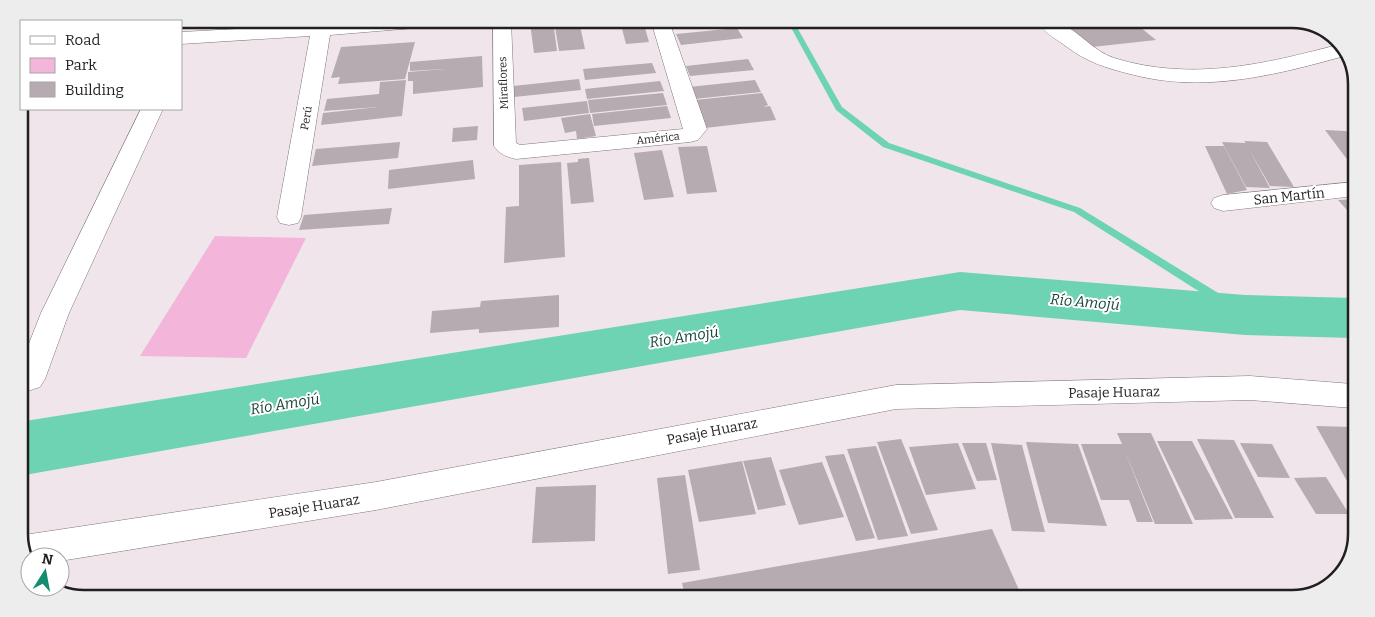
<svg xmlns="http://www.w3.org/2000/svg" width="1375" height="617" viewBox="0 0 1375 617" font-family="Bitter,serif">
  <style>
    .green { fill: #f4b5db }
    .lines { fill: none; stroke-linecap: round; stroke-linejoin: round }
    .stream { fill: #6dd3b2; fill-rule: evenodd }
    .river { fill: #6dd3b2; fill-rule: evenodd }
    .building { fill: #b5abb0 }
    .street-casing { stroke: #7f767b; stroke-width: 1 }
    .street { fill: #fff; fill-rule: evenodd }
    .labels { text-anchor: middle; stroke-width: 4; stroke-linejoin: round; paint-order: stroke }
    .far-street-label { font-size: 11px; fill: #221f21; stroke: #fff }
    .street-label { font-size: 14px; fill: #221f21; stroke: #fff }
    .water-label { font-size: 15px; font-style: italic; fill: #194639; stroke: #fff }
    .rim { fill: none; stroke: #221f21; stroke-width: 2.5 }
  </style>
  <rect width="100%" height="100%" fill="#efe5eb"/>
  <polygon class="green" points="215,236 306,238 246,358 140,356"/>
  <g class="lines">
    <polygon class="stream" points="788,22 794,22 842,107 889,143 1080,208 1249,312 1250,315 1249,318 1241,318 1074,212 883,147 836,110"/>
    <polygon class="river" points="960,272 1245,295 1354,298 1353,338 1245,335 960,310 19,476 19,422"/>
  </g>
  <g class="building">
    <polygon points="87,19 127,19 126,21 86,21"/>
    <polygon points="129,19 155,19 154,21 128,21"/>
    <polygon points="258,19 256,26 227,29 230,20"/>
    <polygon points="262,19 320,20 320,21 260,26"/>
    <polygon points="553,21 557,51 534,53 530,23"/>
    <polygon points="554,21 579,21 585,49 559,51"/>
    <polygon points="620,21 643,21 649,42 626,44"/>
    <polygon points="672,21 713,21 713,23 675,26"/>
    <polygon points="983,22 1007,23 990,27"/>
    <polygon points="1063,23 1135,23 1156,40 1092,47"/>
    <polygon points="737,28 743,38 681,45 676,34"/>
    <polygon points="415,42 405,79 338,84 340,77 331,78 341,47"/>
    <polygon points="482,56 483,87 413,94 413,81 408,81 408,72 445,69 410,71 410,62"/>
    <polygon points="748,59 754,70 690,76 686,66"/>
    <polygon points="652,63 656,73 585,80 583,69"/>
    <polygon points="579,79 581,90 514,97 513,86"/>
    <polygon points="406,80 402,116 321,125 323,113 378,107 324,111 327,99 379,94 380,82"/>
    <polygon points="755,80 761,92 694,99 689,87"/>
    <polygon points="660,81 664,91 587,99 585,89"/>
    <polygon points="663,93 667,105 590,113 588,100"/>
    <polygon points="762,93 768,105 763,107 770,106 776,120 705,128 695,100"/>
    <polygon points="587,101 589,113 524,121 522,108"/>
    <polygon points="667,106 671,118 594,126 592,114"/>
    <polygon points="590,114 596,136 577,139 576,131 565,133 561,118"/>
    <polygon points="478,126 477,140 452,142 453,128"/>
    <polygon points="1325,130 1346,131 1355,143 1355,170"/>
    <polygon points="1244,141 1267,142 1294,187 1270,186 1249,149 1270,188 1246,187 1222,142 1246,143"/>
    <polygon points="400,142 398,158 312,166 316,149"/>
    <polygon points="707,146 717,192 687,194 678,147"/>
    <polygon points="1205,146 1224,146 1247,190 1227,194"/>
    <polygon points="662,150 674,197 644,200 634,153"/>
    <polygon points="589,158 594,202 571,204 567,163 578,162 578,159"/>
    <polygon points="473,160 475,179 388,189 389,170"/>
    <polygon points="561,162 565,257 504,263 506,207 519,206 519,165"/>
    <polygon points="1355,199 1355,219 1338,200"/>
    <polygon points="392,208 389,224 299,230 304,215"/>
    <polygon points="559,295 559,327 479,333 479,329 430,333 432,311 480,307 481,301"/>
    <polygon points="1316,426 1353,427 1352,490"/>
    <polygon points="1117,433 1151,433 1193,524 1155,524 1124,449 1153,522 1137,522 1129,500 1101,500 1081,444 1122,444"/>
    <polygon points="901,439 938,530 911,534 877,442"/>
    <polygon points="1197,439 1234,440 1274,518 1235,518"/>
    <polygon points="1157,441 1192,441 1233,519 1195,520"/>
    <polygon points="1026,442 1078,444 1107,526 1048,523"/>
    <polygon points="958,443 976,489 926,495 909,447"/>
    <polygon points="962,443 986,443 997,480 977,481"/>
    <polygon points="991,443 1022,445 1045,532 1012,531"/>
    <polygon points="1240,443 1272,444 1290,478 1258,477"/>
    <polygon points="876,446 908,536 878,540 847,449"/>
    <polygon points="844,454 875,538 856,541 825,456"/>
    <polygon points="771,457 786,505 758,510 743,461"/>
    <polygon points="742,461 756,514 699,522 688,470"/>
    <polygon points="822,462 844,517 799,525 779,470"/>
    <polygon points="685,475 700,570 668,574 657,478"/>
    <polygon points="1326,477 1349,514 1316,514 1294,478"/>
    <polygon points="596,485 595,541 532,543 536,487"/>
    <polygon points="992,529 1019,590 976,597 685,596 682,583"/>
  </g>
  <g class="lines">
    <defs>
      <g id="street">
        <polygon points="317,20 335,20 334,23 374,20 448,20 446,24 439,26 330,35 301,217 298,223 289,225 280,223 277,217 310,36 181,44 181,32 314,25"/>
        <path d="M493 20 511 21 516 143 520 145 683 129 651 21H669L707 129 698 140 690 142 516 159C507 157 499 154 494 146Z"/>
        <path d="M1038 23C1044 22 1054 21 1060 23 1080 32 1093 51 1114 58 1192 82 1265 64 1341 44L1348 55C1276 75 1204 94 1130 74 1106 68 1087 62 1067 47 1058 40 1044 33 1038 23Z"/>
        <polygon points="141,109 163,109 69,313 45,379 40,387 19,394 19,369 41,313"/>
        <polygon points="1355,182 1355,196 1223,211 1214,208 1211,203 1214,198 1223,195"/>
        <polygon points="1250,376 1353,384 1353,408 1250,400 896,409 376,510 60,561 60,557 30,557 29,566 19,538 24,535 376,482 896,385"/>
      </g>
    </defs>
    <use href="#street" class="street-casing"/>
    <use href="#street" class="street"/>
  </g>
  <g class="labels">
    <g class="far-street-label">
      <text transform="translate(503 83) rotate(-92)" y="4">Miraflores</text>
      <text transform="translate(306 118) rotate(-80)" y="4">Perú</text>
      <text transform="translate(658 138) rotate(-6)" y="4">América</text>
    </g>
    <g class="street-label">
      <text transform="translate(1289 196) rotate(-6)" y="5">San Martín</text>
      <text transform="translate(1114 392) rotate(-1)" y="5">Pasaje Huaraz</text>
      <text transform="translate(712 431) rotate(-11)" y="5">Pasaje Huaraz</text>
      <text transform="translate(314 506) rotate(-9)" y="5">Pasaje Huaraz</text>
    </g>
    <g class="water-label">
      <text transform="translate(1085 302) rotate(5)" y="5">Río Amojú</text>
      <text transform="translate(684 337) rotate(-9)" y="5">Río Amojú</text>
      <text transform="translate(285 404) rotate(-9)" y="5">Río Amojú</text>
    </g>
  </g>
  <path d="M0 0H1375V617H0ZM84 28H1292A56 56 0 0 1 1348 84V534A56 56 0 0 1 1292 590H84A56 56 0 0 1 28 534V84A56 56 0 0 1 84 28Z" fill="#ededed" fill-rule="evenodd"/>
  <path class="rim" d="M84 28H1292A56 56 0 0 1 1348 84V534A56 56 0 0 1 1292 590H84A56 56 0 0 1 28 534V84A56 56 0 0 1 84 28Z"/>
  <rect x="20" y="20" width="162" height="90" fill="#ffffff" stroke="#a7a5a6"/>
  <rect x="30" y="36" width="25" height="8" fill="#ffffff" stroke="#a7a5a6"/>
  <text x="65" y="45" font-size="15" fill="#221f21">Road</text>
  <rect x="30" y="58" width="25" height="15" fill="#f4b5db" stroke="#a7a5a6"/>
  <text x="65" y="70" font-size="15" fill="#221f21">Park</text>
  <rect x="30" y="82" width="25" height="15" fill="#b5abb0" stroke="#a7a5a6"/>
  <text x="65" y="95" font-size="15" fill="#221f21">Building</text>
  <g transform="translate(45 572) rotate(11)"><circle r="24" fill="#ffffff" stroke="#a7a5a6"/>
  <path d="M0-4L9 19L0 12L-9 19Z" fill="#148c6e"/>
  <text y="-8" font-size="14" font-weight="bold" text-anchor="middle" fill="#221f21">N</text>
  </g>
</svg>
